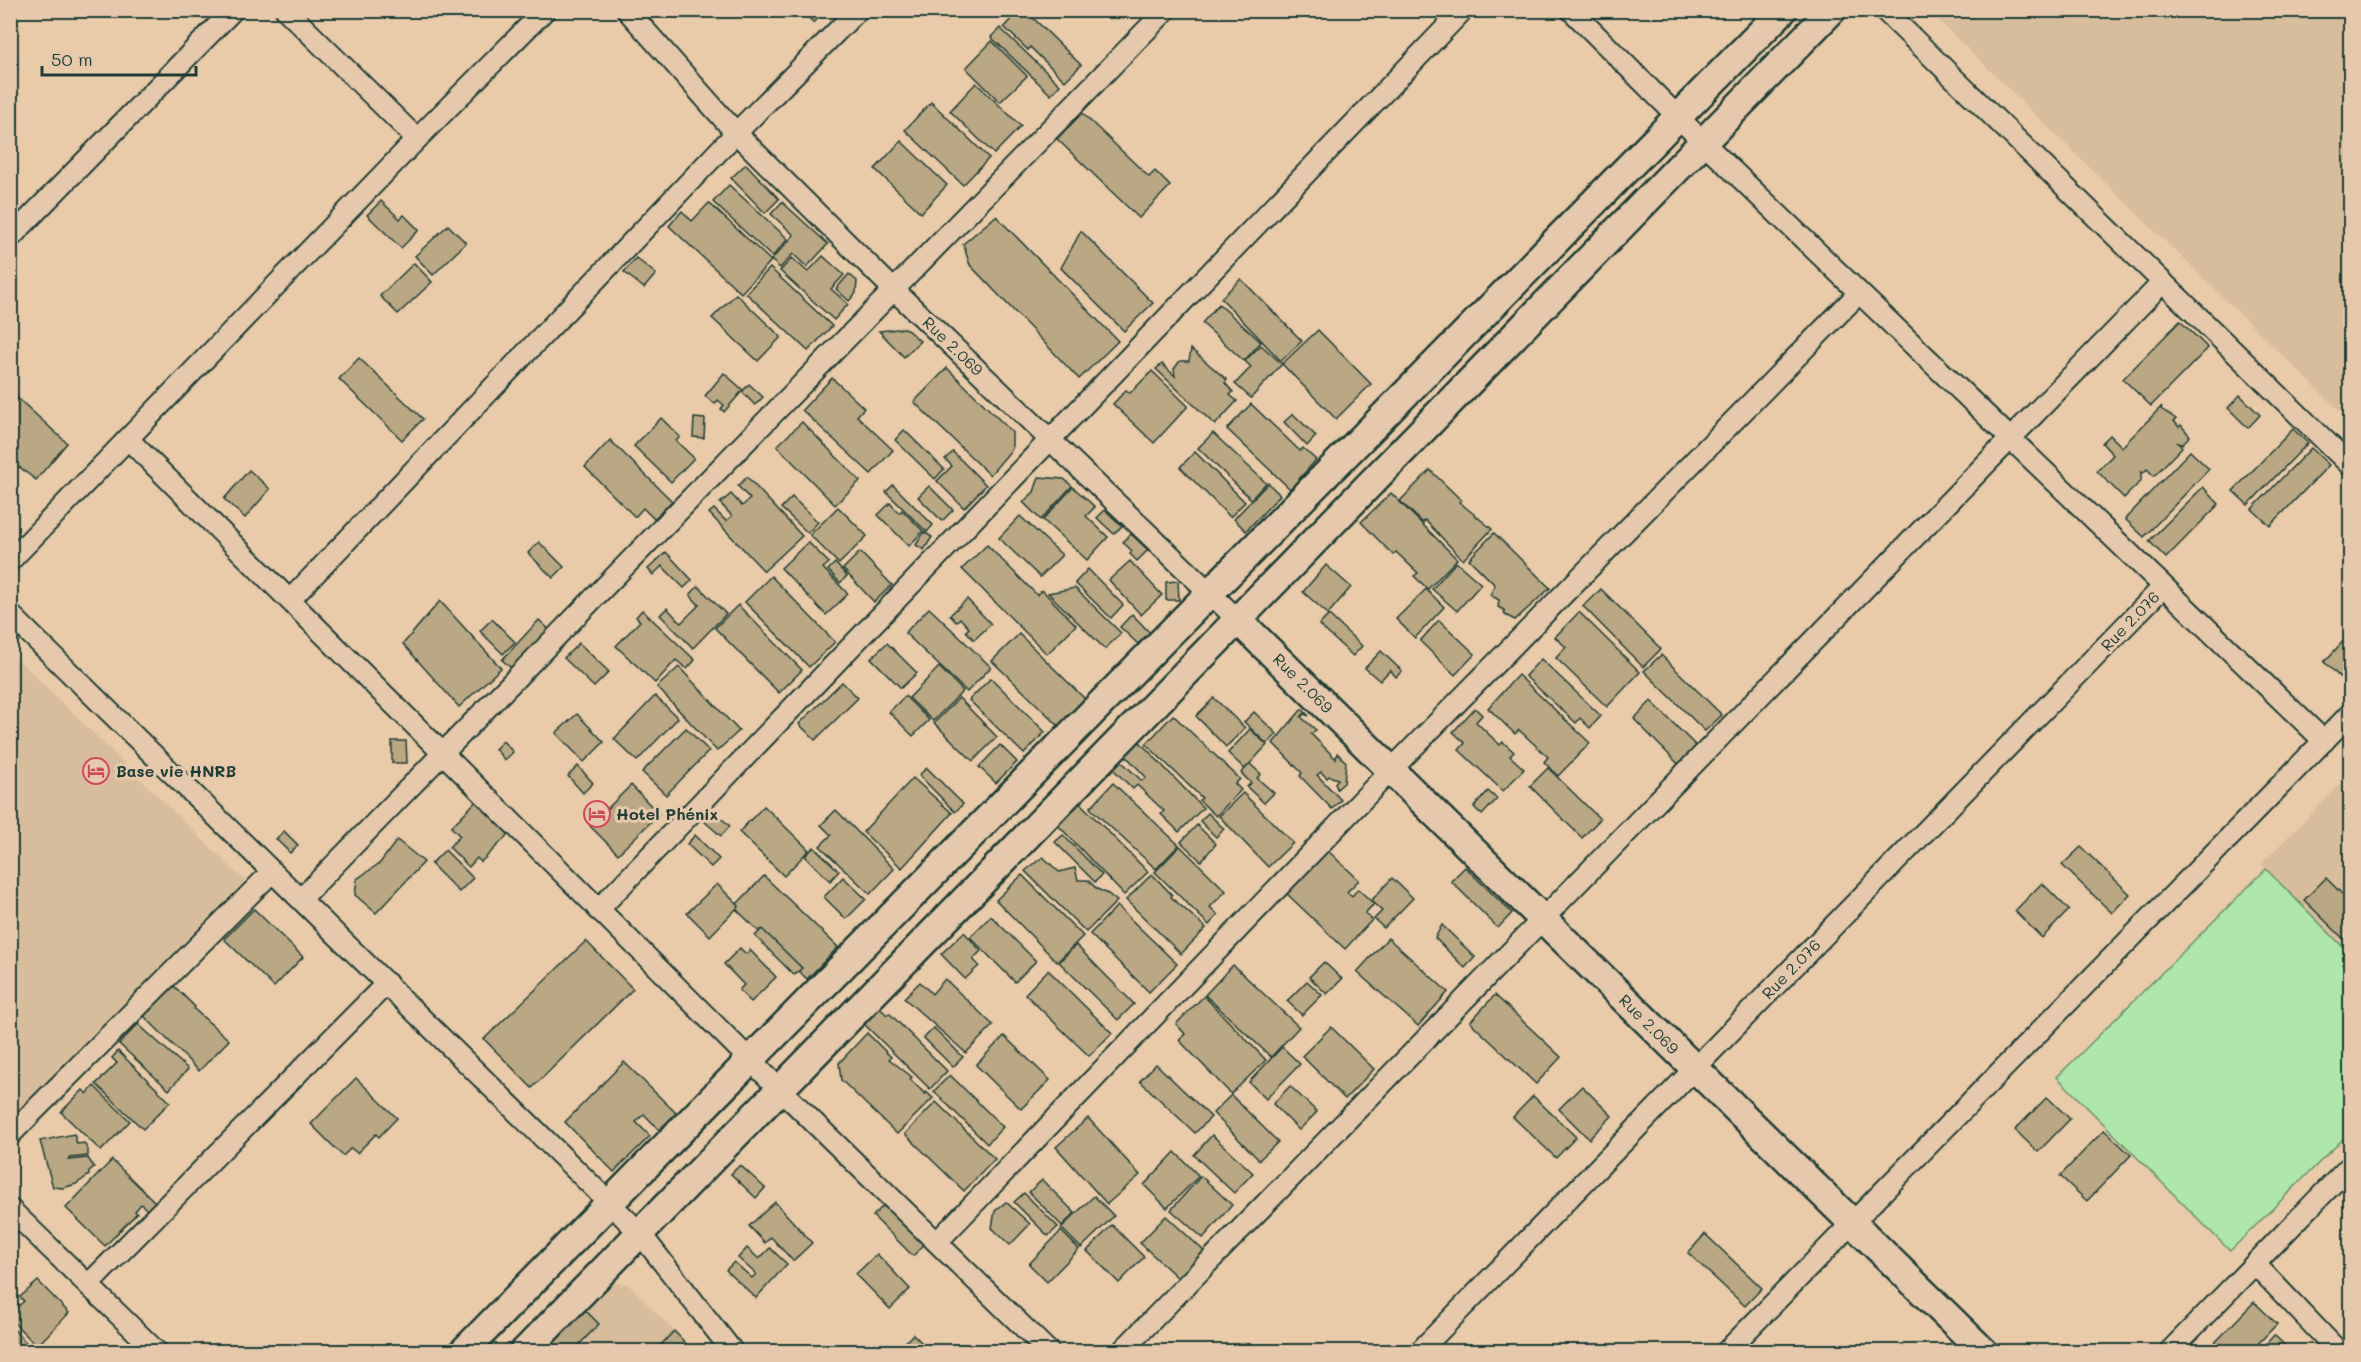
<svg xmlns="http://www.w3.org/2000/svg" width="2361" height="1362" viewBox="0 0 2361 1362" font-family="Mali,sans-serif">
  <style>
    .built { fill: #d7bd9c }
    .green { fill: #afe6aa; stroke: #67926f; stroke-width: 1.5 }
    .building { fill: #baa784; stroke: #1f3d34; stroke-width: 1.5 }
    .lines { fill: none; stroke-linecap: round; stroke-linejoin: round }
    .street-casing { stroke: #1f3d34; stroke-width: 24 }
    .secondary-casing { stroke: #1f3d34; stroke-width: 32 }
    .street { stroke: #e6c9ad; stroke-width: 20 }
    .secondary { stroke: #e6c9ad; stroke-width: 27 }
    .labels { text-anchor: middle; stroke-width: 6; stroke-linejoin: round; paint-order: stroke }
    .street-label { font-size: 16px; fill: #1f3d34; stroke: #e6c9ad }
    .poi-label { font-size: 16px; font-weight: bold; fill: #1f3d34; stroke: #e6c9ad; text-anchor: start }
  </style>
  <rect width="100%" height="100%" fill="#e9caa9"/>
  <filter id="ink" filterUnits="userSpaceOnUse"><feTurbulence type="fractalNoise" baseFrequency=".0167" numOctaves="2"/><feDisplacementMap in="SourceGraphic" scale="12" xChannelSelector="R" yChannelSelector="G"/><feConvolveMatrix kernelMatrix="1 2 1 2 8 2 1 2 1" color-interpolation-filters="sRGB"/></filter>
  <g filter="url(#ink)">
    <g class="built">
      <polygon points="1929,11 2350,11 2350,421"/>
      <polygon points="10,652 245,881 11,1117 10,1117"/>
      <polygon points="2350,775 2350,954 2261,864"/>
      <polygon points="606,1283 628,1284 694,1351 540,1352"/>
    </g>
    <polygon class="green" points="2266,869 2350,954 2350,1132 2230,1251 2057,1077"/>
    <g class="building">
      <polygon points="800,10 825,10 814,23"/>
      <polygon points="1019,10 1025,10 1081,65 1065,81 1030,47 1028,50 1004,27"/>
      <polygon points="1000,28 1060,85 1051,95 991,37"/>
      <polygon points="992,41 1027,76 1000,102 966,68"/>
      <polygon points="976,83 1021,126 994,154 950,111"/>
      <polygon points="931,102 989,158 963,185 905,130"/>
      <polygon points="1082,113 1149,177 1155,171 1170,186 1139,218 1057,139"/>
      <polygon points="901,141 947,185 921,213 875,169"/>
      <polygon points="746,164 779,199 765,213 731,178"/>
      <polygon points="729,185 788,239 772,257 713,202"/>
      <polygon points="381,201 400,219 404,215 419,230 401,248 367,215"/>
      <polygon points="782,202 828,244 807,267 793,254 780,268 771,260 794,235 771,214"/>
      <polygon points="709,203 771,261 741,293 669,226 682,211 692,221"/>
      <polygon points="996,216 1118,341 1079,379 970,265 963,244"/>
      <polygon points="448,225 466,243 433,275 415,256"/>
      <polygon points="1081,231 1153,303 1124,331 1061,268"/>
      <polygon points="823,256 844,275 831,289 848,304 834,320 780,271 792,258 808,272"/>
      <polygon points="636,258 656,274 644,288 624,272"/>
      <polygon points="414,263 432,282 398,314 380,296"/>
      <polygon points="770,268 832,326 808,351 746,293"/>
      <polygon points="849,274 857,281 856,293 849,301 836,289"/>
      <polygon points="1241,279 1302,341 1281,361 1221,298"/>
      <polygon points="736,294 781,337 758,361 712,318"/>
      <polygon points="1219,304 1261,342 1244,361 1202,323"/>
      <polygon points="2180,321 2208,348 2151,406 2123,379"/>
      <polygon points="905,328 920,341 904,357 879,331"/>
      <polygon points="1318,330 1371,384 1336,419 1282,364"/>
      <polygon points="1261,345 1282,364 1251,398 1235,384 1251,367 1245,361"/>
      <polygon points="1191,349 1227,380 1225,383 1233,392 1230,395 1237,401 1215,425 1156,369 1162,364 1175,376 1174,369 1180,361 1189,361"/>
      <polygon points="359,358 423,419 402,440 339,379"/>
      <polygon points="947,368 1012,432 1012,449 990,475 914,402"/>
      <polygon points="1152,371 1188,406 1154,443 1113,404 1126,390 1130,393"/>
      <polygon points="724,373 743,390 724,412 721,409 724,405 718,400 715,404 705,396"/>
      <polygon points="832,378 864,408 857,416 893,450 871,474 802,410"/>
      <polygon points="749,384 763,397 755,405 742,392"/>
      <polygon points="11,392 67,443 36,480 10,460"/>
      <polygon points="2240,395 2260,415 2248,428 2228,408"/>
      <polygon points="1251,404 1300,451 1303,448 1316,460 1290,489 1227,429"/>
      <polygon points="2162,406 2161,409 2176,419 2174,421 2179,427 2181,425 2190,436 2182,444 2178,443 2182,447 2154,476 2147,469 2143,473 2141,472 2141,481 2124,498 2097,471 2113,455 2102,443 2110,435 2122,447"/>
      <polygon points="1293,414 1316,436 1307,446 1284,422"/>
      <polygon points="661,418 680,437 676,441 694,458 671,482 634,446"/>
      <polygon points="694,418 705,419 704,438 693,437"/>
      <polygon points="802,422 860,481 835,505 777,446"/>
      <polygon points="2293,429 2308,443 2248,505 2233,491"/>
      <polygon points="904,430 944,469 935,479 895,440"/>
      <polygon points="1213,433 1266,483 1251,499 1198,448"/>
      <polygon points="610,440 672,501 654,519 643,508 635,517 585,467"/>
      <polygon points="2311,448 2329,465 2270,526 2252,509"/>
      <polygon points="2190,451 2209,469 2144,537 2125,519"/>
      <polygon points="953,452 986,485 964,508 937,481 952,466 945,459"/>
      <polygon points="1195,452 1245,502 1230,517 1180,467"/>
      <polygon points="249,470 270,489 245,518 224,499"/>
      <polygon points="1430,470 1461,500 1459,502 1492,529 1463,560 1425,520 1423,523 1400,501"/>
      <polygon points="747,477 802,536 764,571 709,513 714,509 726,521 732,516 720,503 731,494 742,506 750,499 738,486"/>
      <polygon points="1039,477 1064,479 1072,486 1041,520 1023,502 1034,492"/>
      <polygon points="1268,483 1280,495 1246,531 1234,519"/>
      <polygon points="893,485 933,525 927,532 886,492"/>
      <polygon points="929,486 953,510 942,521 918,497"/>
      <polygon points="1073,487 1095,507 1086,516 1108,537 1087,560 1043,520"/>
      <polygon points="2203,487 2219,504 2166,558 2149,541"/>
      <polygon points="1391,493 1457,559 1428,589 1414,576 1418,573 1396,552 1393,555 1361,522"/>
      <polygon points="792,497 818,522 808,533 781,508"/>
      <polygon points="890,503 899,513 902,510 923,531 909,546 878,515"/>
      <polygon points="838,507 867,536 839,564 810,535"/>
      <polygon points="1105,510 1122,526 1114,534 1097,518"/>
      <polygon points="1020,516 1062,555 1040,577 999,538"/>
      <polygon points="924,532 932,537 924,550 916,545"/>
      <polygon points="1494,533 1550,588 1515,620 1505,615 1504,610 1498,607 1499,600 1490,595 1495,585 1469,559"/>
      <polygon points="1131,534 1148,550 1137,561 1130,554 1132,551 1123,542"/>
      <polygon points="539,542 564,567 553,578 528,553"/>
      <polygon points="808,542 829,563 823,568 848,594 826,615 781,568"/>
      <polygon points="987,545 1037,595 1042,590 1076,625 1047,654 962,569"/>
      <polygon points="666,552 692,580 684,588 662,566 653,575 648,569"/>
      <polygon points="860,552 892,585 874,602 843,569"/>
      <polygon points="1130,561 1162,595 1141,615 1109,580"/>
      <polygon points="1456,562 1481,584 1457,611 1432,589"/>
      <polygon points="835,563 847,576 840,583 828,570"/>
      <polygon points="1326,565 1351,587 1328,614 1303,592"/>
      <polygon points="1088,569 1123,605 1111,618 1075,583"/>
      <polygon points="771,576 835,642 809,667 745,602"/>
      <polygon points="1178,581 1179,600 1166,600 1166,582"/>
      <polygon points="698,586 726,614 693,648 660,615 667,608 681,623 699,605 690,595"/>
      <polygon points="1075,588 1121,633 1105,649 1048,593"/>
      <polygon points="1426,589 1444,607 1415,638 1396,619"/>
      <polygon points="1601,589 1661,649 1643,667 1583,606"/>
      <polygon points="967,599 991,624 974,640 966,631 969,628 960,618 956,622 950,615"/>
      <polygon points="440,601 501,668 459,707 403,644"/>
      <polygon points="738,605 802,670 779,693 715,628"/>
      <polygon points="929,608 991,667 967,692 905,633"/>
      <polygon points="642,610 695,660 687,669 676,660 655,683 616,646 640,621 636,617"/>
      <polygon points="1579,612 1640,672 1607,707 1556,658 1566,647 1555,637"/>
      <polygon points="1132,614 1150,633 1138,644 1120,627"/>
      <polygon points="1329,615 1362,646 1353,656 1319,625"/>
      <polygon points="492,619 515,642 503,654 480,631"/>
      <polygon points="539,620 553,633 516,672 502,660"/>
      <polygon points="1439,620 1475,654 1455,675 1420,641"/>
      <polygon points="1019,634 1087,701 1061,728 992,661"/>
      <polygon points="2350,634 2350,675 2345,682 2324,662"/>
      <polygon points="579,643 609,672 594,687 564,658"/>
      <polygon points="887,643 917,673 901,688 871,658"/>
      <polygon points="1381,651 1402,671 1396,677 1390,670 1380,681 1365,668"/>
      <polygon points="1661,655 1722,715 1705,731 1644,671"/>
      <polygon points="1541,659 1601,716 1590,728 1580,718 1576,723 1525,676"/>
      <polygon points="679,667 739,731 717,751 657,687"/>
      <polygon points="939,667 963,691 933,721 909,698"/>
      <polygon points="1518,675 1590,743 1558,776 1544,762 1548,757 1519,730 1515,734 1488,708"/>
      <polygon points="991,678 1045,732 1024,754 969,700"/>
      <polygon points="842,682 858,698 815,740 799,724"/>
      <polygon points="655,696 678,718 637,761 614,739"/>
      <polygon points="905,696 929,720 913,736 889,712"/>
      <polygon points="959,698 997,737 973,761 934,723"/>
      <polygon points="1214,698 1245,728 1226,747 1196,716"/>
      <polygon points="1651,701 1699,749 1681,767 1634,719"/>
      <polygon points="1475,708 1482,715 1476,722 1500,745 1503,742 1514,752 1510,756 1524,769 1503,791 1459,750 1465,743 1453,732"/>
      <polygon points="1302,709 1309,716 1304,714 1301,717 1316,730 1311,734 1336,759 1337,753 1346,762 1344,783 1337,789 1335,783 1338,779 1329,776 1327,778 1321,772 1317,775 1341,800 1332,809 1300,776 1302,773 1273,743"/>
      <polygon points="1254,712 1277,734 1267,744 1244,722"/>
      <polygon points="577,714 604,742 584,762 556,733"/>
      <polygon points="1173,715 1240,779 1235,784 1241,790 1216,816 1199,800 1202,798 1146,744"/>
      <polygon points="686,728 709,751 666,795 642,772"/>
      <polygon points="1250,729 1267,745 1245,769 1228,753"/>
      <polygon points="392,741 406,741 407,763 392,763"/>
      <polygon points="503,741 513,752 505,760 495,749"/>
      <polygon points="1139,741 1203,808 1179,832 1161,814 1164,811 1137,785 1133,789 1112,768 1120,760 1142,781 1146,777 1125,755"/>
      <polygon points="1000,745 1017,762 996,783 979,767"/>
      <polygon points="1250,764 1261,774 1257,778 1274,793 1264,803 1247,787 1251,783 1241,773"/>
      <polygon points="578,766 593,783 583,793 568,776"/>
      <polygon points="927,768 963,804 955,812 919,775"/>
      <polygon points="1548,768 1600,819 1582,838 1530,786"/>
      <polygon points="913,778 952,813 902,868 863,832"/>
      <polygon points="1113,783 1179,845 1156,869 1090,808"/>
      <polygon points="631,785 659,814 618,854 590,826"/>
      <polygon points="1488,791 1497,799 1482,815 1474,807"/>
      <polygon points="484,793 518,825 481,862 477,858 469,867 449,847 460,836 451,827"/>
      <polygon points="1243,793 1293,843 1268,867 1219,816"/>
      <polygon points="1080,803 1148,872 1124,895 1058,825"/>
      <polygon points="764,806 809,850 784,876 739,832"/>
      <polygon points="836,810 894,869 870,894 820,846 831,835 821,825"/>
      <polygon points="714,812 730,826 721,836 705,822"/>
      <polygon points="1208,813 1224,829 1216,837 1200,821"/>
      <polygon points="1197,825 1216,844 1201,861 1181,842"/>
      <polygon points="284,831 298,845 290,853 276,839"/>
      <polygon points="695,835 719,859 711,867 687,844"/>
      <polygon points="1063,835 1102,875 1095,882 1055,842"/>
      <polygon points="397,840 424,862 376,913 355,895 357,879 380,863"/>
      <polygon points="1180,846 1226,891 1210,907 1218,915 1209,925 1155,872"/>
      <polygon points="814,847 839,871 830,881 805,856"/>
      <polygon points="2081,847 2130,894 2112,913 2062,865"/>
      <polygon points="445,850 473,878 459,892 431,864"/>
      <polygon points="1327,850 1359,880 1347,892 1352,896 1358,889 1374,904 1365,913 1372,920 1345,949 1286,893"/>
      <polygon points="1043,857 1059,872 1075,868 1078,880 1088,880 1097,889 1108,894 1117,901 1086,932 1025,871"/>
      <polygon points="1465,867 1512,913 1498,928 1451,881"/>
      <polygon points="1152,874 1172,895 1171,897 1206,928 1181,954 1126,900"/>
      <polygon points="1022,875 1083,936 1057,962 996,900"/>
      <polygon points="764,876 838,947 807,979 734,907"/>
      <polygon points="843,877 866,899 846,919 824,897"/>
      <polygon points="1392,878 1413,898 1384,928 1374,919 1382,911 1371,901"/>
      <polygon points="2326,878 2350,902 2350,945 2304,900"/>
      <polygon points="2042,883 2069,910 2042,938 2015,911"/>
      <polygon points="717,884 739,906 710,936 687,913"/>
      <polygon points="1117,906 1177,964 1149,992 1090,934"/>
      <polygon points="254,909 303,957 274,987 224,939"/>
      <polygon points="991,916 1036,961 1015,982 970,937"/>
      <polygon points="1442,925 1475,957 1465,968 1435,938"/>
      <polygon points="762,929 802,968 794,975 755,936"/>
      <polygon points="964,932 981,951 973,959 979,966 965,979 941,954"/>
      <polygon points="1388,938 1448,992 1418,1026 1357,972"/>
      <polygon points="586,941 633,989 532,1088 484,1039"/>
      <polygon points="1076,945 1134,1004 1118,1020 1059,962"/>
      <polygon points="740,948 746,954 750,950 776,977 751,1002 739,990 744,985 724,964"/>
      <polygon points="1324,962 1342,979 1327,994 1309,977"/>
      <polygon points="1233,965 1299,1027 1271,1057 1205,995"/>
      <polygon points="1048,970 1112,1033 1089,1056 1025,994"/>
      <polygon points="945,979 993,1025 966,1053 904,998 920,982 932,994"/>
      <polygon points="1307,981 1322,995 1302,1015 1287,1001"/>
      <polygon points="174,986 195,1007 194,1009 229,1040 199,1071 144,1016"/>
      <polygon points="1495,995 1561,1057 1536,1084 1470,1022"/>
      <polygon points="1204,996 1266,1060 1231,1094 1179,1040 1185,1034 1176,1024"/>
      <polygon points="878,1006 887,1015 889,1013 947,1071 930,1089 862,1022"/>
      <polygon points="138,1024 188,1069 169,1090 119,1044"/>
      <polygon points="1331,1027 1374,1069 1345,1099 1302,1056"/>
      <polygon points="934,1028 963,1057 953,1067 924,1038"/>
      <polygon points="867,1033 891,1057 889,1059 912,1077 910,1079 925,1094 926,1092 933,1098 897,1134 841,1080 839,1063"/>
      <polygon points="1004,1036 1050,1080 1021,1109 976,1065"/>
      <polygon points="1282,1047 1300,1064 1266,1099 1249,1082"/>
      <polygon points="118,1051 170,1102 143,1129 96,1084 117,1063 112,1058"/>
      <polygon points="624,1062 676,1113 659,1130 644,1114 636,1122 650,1136 614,1172 565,1122"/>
      <polygon points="1156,1064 1211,1117 1195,1133 1140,1081"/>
      <polygon points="950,1075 1003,1127 987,1144 934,1091"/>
      <polygon points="356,1078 397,1118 379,1137 376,1134 357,1153 351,1148 343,1156 311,1124"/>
      <polygon points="94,1086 130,1121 101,1151 61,1112 83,1090 87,1094"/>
      <polygon points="1290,1086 1317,1112 1299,1130 1273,1104"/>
      <polygon points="1582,1086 1612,1116 1589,1139 1559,1109"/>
      <polygon points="1231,1095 1278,1142 1259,1160 1213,1113"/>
      <polygon points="1533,1096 1576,1137 1556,1158 1513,1117"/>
      <polygon points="2047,1097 2070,1119 2038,1152 2015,1130"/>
      <polygon points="936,1102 995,1159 964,1191 905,1134"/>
      <polygon points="1088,1118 1140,1175 1107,1204 1056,1147"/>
      <polygon points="2104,1130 2131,1155 2087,1201 2060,1176"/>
      <polygon points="74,1134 77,1144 84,1143 88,1150 88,1156 69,1158 68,1160 88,1158 94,1167 89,1171 89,1175 76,1184 63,1188 53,1187 40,1141"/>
      <polygon points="1212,1135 1253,1173 1234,1193 1194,1155"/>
      <polygon points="1175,1152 1199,1176 1167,1208 1144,1185"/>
      <polygon points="112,1160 156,1203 148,1211 141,1204 135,1211 137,1213 105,1246 66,1208"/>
      <polygon points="740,1165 765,1188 756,1198 731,1174"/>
      <polygon points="1201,1176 1232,1205 1203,1238 1171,1210"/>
      <polygon points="1042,1180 1075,1213 1062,1226 1029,1192"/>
      <polygon points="1024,1193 1058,1227 1048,1236 1014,1202"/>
      <polygon points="894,1195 913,1214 917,1209 922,1214 918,1218 924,1224 928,1220 938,1230 913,1256 873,1216"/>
      <polygon points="1094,1196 1114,1216 1081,1248 1061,1228"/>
      <polygon points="775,1202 812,1243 793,1261 771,1237 765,1243 749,1226"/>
      <polygon points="1006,1202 1030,1224 1010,1245 992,1228 995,1211"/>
      <polygon points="1166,1216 1204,1251 1178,1278 1140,1243"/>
      <polygon points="1112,1225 1144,1257 1119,1283 1087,1251"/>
      <polygon points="1061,1231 1079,1249 1047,1282 1029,1264"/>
      <polygon points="1705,1234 1762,1288 1745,1306 1688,1253"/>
      <polygon points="747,1248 759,1259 770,1248 787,1264 756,1298 726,1270 734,1262 752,1278 756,1274 738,1258"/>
      <polygon points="877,1254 910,1289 890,1309 856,1274"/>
      <polygon points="38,1281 69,1313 37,1346 10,1319 10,1314 24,1301 20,1297"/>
      <polygon points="2254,1302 2277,1324 2250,1352 2206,1352"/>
      <polygon points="584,1309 599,1324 572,1352 543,1352"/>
      <polygon points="10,1325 32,1349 30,1352 10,1352"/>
      <polygon points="674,1331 694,1352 654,1352"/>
      <polygon points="913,1334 931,1352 896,1352"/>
      <polygon points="2274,1335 2291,1351 2291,1352 2259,1352"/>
    </g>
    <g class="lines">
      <defs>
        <g id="street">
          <polyline points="286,10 417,139"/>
          <polyline points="627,10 736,133 894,290 1238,620"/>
          <polyline points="1571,10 1704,143 2324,741"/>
          <polyline points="1884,10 2350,465"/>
          <polyline points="10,238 233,10"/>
          <polyline points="128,439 750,1060 1049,1352"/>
          <polyline points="10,561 417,139 545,10"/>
          <polyline points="290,600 736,133 858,10"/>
          <polyline points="10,614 639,1232 733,1352"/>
          <polyline points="301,899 1166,10"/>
          <polyline points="598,910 1463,10"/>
          <polyline points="10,1135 272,872"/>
          <polyline points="10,1209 157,1352"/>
          <polyline points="937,1242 1391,770 1859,293"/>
          <polyline points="2255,1264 2339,1352"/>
          <polyline points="88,1285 387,983"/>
          <polyline points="1121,1352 2163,282"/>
          <polyline points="1419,1352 2163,587"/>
          <polyline points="1726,1352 2350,714"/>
          <polyline points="2169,1352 2350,1166"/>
        </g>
        <g id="secondary">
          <polyline points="1238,620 1984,1352"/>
          <polyline points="463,1352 1783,10"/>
          <polyline points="524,1352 1832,10"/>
        </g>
      </defs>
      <use href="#street" class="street-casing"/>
      <use href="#secondary" class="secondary-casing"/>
      <use href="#street" class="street"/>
      <use href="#secondary" class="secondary"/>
    </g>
  </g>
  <defs>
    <symbol id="hotel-ring" viewBox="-11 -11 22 22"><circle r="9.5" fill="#e6c9ad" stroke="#d1495b" stroke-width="1.5"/><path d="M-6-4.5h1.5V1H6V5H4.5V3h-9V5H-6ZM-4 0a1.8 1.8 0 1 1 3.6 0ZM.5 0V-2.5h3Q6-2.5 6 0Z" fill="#d1495b"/></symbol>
  </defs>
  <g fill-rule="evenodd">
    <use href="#hotel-ring" x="81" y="756" width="30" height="30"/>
    <use href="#hotel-ring" x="582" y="799" width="30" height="30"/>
  </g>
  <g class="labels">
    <g class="street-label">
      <text transform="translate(953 346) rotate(44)" y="6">Rue 2.069</text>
      <text transform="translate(2130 621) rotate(-46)" y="6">Rue 2.076</text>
      <text transform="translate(1303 683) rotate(45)" y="6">Rue 2.069</text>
      <text transform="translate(1791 969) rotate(-46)" y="6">Rue 2.076</text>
      <text transform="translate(1649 1024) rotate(45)" y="6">Rue 2.069</text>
    </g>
    <g class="poi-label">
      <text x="116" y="777">Base vie HNRB</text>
      <text x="616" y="820">Hotel Phénix</text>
    </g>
  </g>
  <rect width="2361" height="1362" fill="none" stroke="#e6c9ad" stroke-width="36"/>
  <rect x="18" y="18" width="2325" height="1326" fill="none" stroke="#1f3d34" stroke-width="2" filter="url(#ink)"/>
  <path d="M42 66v9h154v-9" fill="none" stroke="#1f3d34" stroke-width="3"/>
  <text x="51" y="66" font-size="18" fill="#1f3d34" stroke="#e6c9ad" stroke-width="4.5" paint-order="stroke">50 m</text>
</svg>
